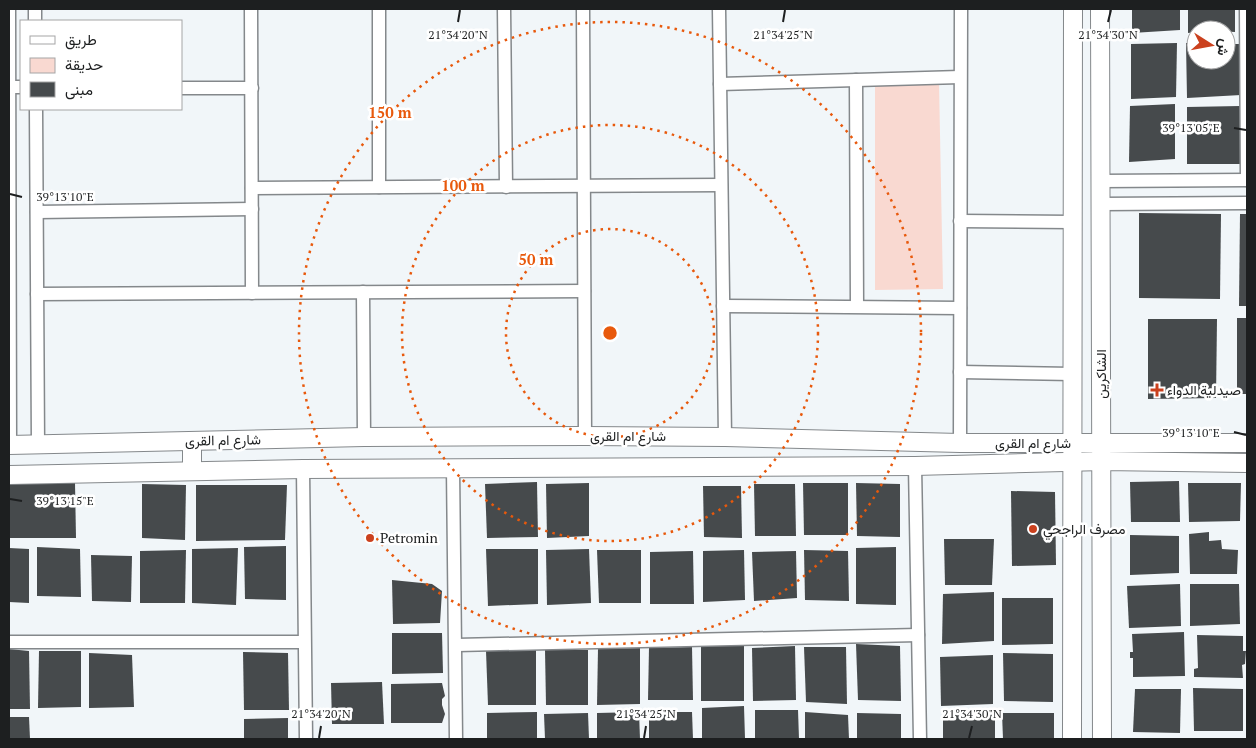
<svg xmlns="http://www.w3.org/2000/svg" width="1256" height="748" viewBox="0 0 1256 748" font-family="'PT Serif',Vazirmatn,serif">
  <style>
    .green { fill: #f9d9d1 }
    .building { fill: #464a4c }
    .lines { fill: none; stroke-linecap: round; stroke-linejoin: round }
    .street-casing { stroke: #84888b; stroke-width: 15 }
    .secondary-casing { stroke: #84888b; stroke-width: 20 }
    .street { stroke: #fff; stroke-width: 12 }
    .secondary { stroke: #fff; stroke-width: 18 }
    .ticks { fill: none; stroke: #1d1f20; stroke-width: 2 }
    .ring { fill: none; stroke: #e8590c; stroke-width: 2.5; stroke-dasharray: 2.5 5 }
    .poi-dot { fill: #cb411e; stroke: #fff; stroke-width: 2 }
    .labels { text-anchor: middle; stroke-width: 5; stroke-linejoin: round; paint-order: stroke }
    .street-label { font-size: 14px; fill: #1d1f20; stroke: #fff }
    .poi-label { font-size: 14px; fill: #1d1f20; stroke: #fff; text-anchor: start }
    .ticks-label { font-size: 12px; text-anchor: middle; fill: #1d1f20; stroke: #fff; stroke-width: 5; stroke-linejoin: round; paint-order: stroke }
    .centre { fill: #e8590c; stroke: #fff; stroke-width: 2.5 }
    .ring-label { font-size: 15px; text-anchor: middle; font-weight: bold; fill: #e8590c; stroke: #fff; stroke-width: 5; stroke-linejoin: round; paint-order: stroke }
  </style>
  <rect width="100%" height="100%" fill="#f1f6f9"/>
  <polygon class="green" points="939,82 943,289 875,290 875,83"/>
  <g class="building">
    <polygon points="1132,9 1180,9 1180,30 1132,33"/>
    <polygon points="1188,9 1235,9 1235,32 1196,30 1196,32 1188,33"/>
    <polygon points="1177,43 1176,97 1131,99 1131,44"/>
    <polygon points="1186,43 1196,43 1196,60 1226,60 1226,44 1241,44 1241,95 1187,98"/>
    <polygon points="1175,104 1175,159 1129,162 1130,106"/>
    <polygon points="1240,106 1241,164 1187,164 1187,107"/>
    <polygon points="1139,213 1221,214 1220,299 1139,298"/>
    <polygon points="1240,214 1247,214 1247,306 1239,306"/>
    <rect x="1237" y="318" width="10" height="76"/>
    <polygon points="1148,319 1217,319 1216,398 1148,399"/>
    <polygon points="1179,481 1180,522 1131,522 1130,482"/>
    <polygon points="9,482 75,483 76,538 9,538"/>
    <polygon points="537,482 538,537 487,538 485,484"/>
    <polygon points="589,483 589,536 547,538 546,484"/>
    <polygon points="803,483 848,483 848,535 804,535"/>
    <polygon points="856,483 900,484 900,537 857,536"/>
    <polygon points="1188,483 1241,483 1240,521 1189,522"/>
    <polygon points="142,484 186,485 185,540 142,538"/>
    <polygon points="754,484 795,484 796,536 755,536"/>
    <polygon points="196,485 287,485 285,540 196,541"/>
    <polygon points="703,486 741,486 742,538 704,537"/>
    <polygon points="1011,491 1055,492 1056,565 1012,566"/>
    <polygon points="1209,532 1209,541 1221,540 1222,549 1238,550 1237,574 1190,574 1189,534"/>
    <polygon points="1130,535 1179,536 1179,573 1130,575"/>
    <polygon points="944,539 994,539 992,585 945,585"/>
    <polygon points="286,546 286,600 245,599 244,547"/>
    <polygon points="37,547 80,549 81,597 37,596"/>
    <polygon points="896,547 896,605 856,604 856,548"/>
    <polygon points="9,548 29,549 29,603 9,602"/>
    <polygon points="238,548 236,605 192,603 192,549"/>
    <polygon points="486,549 538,549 538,604 488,606"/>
    <polygon points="589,549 591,603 547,605 546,550"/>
    <polygon points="186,550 185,603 140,603 140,551"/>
    <polygon points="597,550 641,550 641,603 599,603"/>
    <polygon points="744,550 745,600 703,602 703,551"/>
    <polygon points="804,550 848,551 849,601 805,600"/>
    <polygon points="693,551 694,604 650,604 650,552"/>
    <polygon points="796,551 797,598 754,601 752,552"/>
    <polygon points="91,555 132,556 131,602 92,601"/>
    <polygon points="392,580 432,584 442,591 440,623 393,624"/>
    <polygon points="1180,584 1181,626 1129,628 1127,586"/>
    <polygon points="1190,584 1239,584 1240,624 1190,626"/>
    <polygon points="994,592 994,641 942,644 943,594"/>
    <polygon points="1002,598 1053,598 1053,644 1002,645"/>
    <polygon points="1184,632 1185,676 1133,677 1133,658 1130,658 1130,652 1133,652 1132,634"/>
    <polygon points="392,633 442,633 443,673 392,674"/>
    <polygon points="1197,635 1243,636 1243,651 1246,651 1245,664 1242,665 1243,678 1194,677 1194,669 1198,668"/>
    <polygon points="744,644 744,701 701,701 701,645"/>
    <polygon points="856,644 900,646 901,701 858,700"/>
    <polygon points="795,646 796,700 753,701 752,648"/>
    <polygon points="692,647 693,700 648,700 649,648"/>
    <polygon points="804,647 846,647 847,704 806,702"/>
    <polygon points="640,648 640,704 597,705 598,649"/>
    <polygon points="9,649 29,651 30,709 9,709"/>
    <polygon points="536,650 536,705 488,705 486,651"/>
    <polygon points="545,650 588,650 588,705 546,705"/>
    <polygon points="39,651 81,651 81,707 38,708"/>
    <polygon points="243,652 288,653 289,710 244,710"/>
    <polygon points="89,653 132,655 134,707 89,708"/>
    <polygon points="1003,653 1053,654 1053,702 1004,701"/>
    <polygon points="993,655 993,704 941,706 940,657"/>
    <polygon points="382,682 384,724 332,724 331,683"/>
    <polygon points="442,683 445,696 442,699 442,705 445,714 442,723 391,723 391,684"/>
    <polygon points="1193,688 1243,689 1243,731 1194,731"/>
    <polygon points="1135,689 1181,689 1180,733 1133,732"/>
    <polygon points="744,706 745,739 702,739 702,708"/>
    <polygon points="755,710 798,710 799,739 755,739"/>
    <polygon points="537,712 537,739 487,739 487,713"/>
    <polygon points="639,712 640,739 597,739 597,713"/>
    <polygon points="649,712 692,712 693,739 649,739"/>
    <polygon points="805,712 848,715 849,739 805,739"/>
    <polygon points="588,713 589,739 545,739 544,714"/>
    <polygon points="857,713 901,714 901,739 857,739"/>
    <polygon points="1002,713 1054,713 1054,739 1003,739"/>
    <polygon points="995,714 995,739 943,739 943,715"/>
    <polygon points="9,717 29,717 30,739 9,739"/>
    <polygon points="288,718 288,739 244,739 244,719"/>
  </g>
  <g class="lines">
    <defs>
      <g id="street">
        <polyline points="9,9 10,445"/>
        <polyline points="35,9 35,21"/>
        <polyline points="251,9 252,293"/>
        <polyline points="379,9 379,187"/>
        <polyline points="504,9 506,187"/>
        <polyline points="583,9 585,436"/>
        <polyline points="719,9 725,437"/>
        <polyline points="1246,9 1247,180"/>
        <polyline points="856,80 857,306"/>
        <polyline points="720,84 960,77"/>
        <polyline points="9,87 21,87"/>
        <polyline points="181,88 252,88"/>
        <polyline points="36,109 38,445"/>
        <polyline points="1101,181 1247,180"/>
        <polyline points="252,188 721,185"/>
        <polyline points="1101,204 1247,203"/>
        <polyline points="37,212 252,209"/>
        <polyline points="960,221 1072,222"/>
        <polyline points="363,292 364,437"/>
        <polyline points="37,294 584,291"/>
        <polyline points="723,306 960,308"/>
        <polyline points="960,372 1072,374"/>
        <polyline points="960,443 961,9"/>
        <polyline points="915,466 920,739"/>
        <polyline points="453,468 456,739"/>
        <polyline points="303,469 306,739"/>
        <polyline points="9,642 304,642"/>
        <polyline points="457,645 918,635"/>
      </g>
      <g id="secondary">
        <polyline points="1100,9 1102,739"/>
        <polyline points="192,441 192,471"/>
        <polyline points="9,445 364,437 585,436 725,437 960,443 1247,443"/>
        <polyline points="9,475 303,469 915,466 1103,461 1247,463"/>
        <polyline points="1072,739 1073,9"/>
      </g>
    </defs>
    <use href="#street" class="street-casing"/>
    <use href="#secondary" class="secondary-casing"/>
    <use href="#street" class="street"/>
    <use href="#secondary" class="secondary"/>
  </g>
  <path class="ticks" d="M458 22 460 10M783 22 785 10M1108 22 1111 10M1234 128 1246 130M10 194 22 197M1234 432 1246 435M10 499 22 501M319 738 321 726M644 738 646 726M969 738 972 726"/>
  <g class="ring">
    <circle cx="610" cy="333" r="104"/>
    <circle cx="610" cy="333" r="208"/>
    <circle cx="610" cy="333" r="311"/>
  </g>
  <g class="poi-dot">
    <path d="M1154.5 382.5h5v5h5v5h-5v5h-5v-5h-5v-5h5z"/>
    <circle cx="1033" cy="529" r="5"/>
    <circle cx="370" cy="538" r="5"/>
  </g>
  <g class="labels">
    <g class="street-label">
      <text transform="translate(1101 374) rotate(-90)" y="5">الشاكرين</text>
      <text x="628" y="441">شارع ام القرى</text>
      <text transform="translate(223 440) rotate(-1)" y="5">شارع ام القرى</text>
      <text x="1033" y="448">شارع ام القرى</text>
    </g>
    <g class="poi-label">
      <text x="1167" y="395">صيدلية الدواء</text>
      <text x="1043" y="534">مصرف الراجحي</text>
      <text x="380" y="543">Petromin</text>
    </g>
  </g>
  <g class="ticks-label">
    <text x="458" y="39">21°34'20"N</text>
    <text x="783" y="39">21°34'25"N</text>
    <text x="1108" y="39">21°34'30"N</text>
    <text x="1191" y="132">39°13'05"E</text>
    <text x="65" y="201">39°13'10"E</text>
    <text x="1191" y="437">39°13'10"E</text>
    <text x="65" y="505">39°13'15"E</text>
    <text x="321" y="718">21°34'20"N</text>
    <text x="646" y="718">21°34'25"N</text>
    <text x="972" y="718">21°34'30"N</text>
  </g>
  <circle cx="610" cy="333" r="8" class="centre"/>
  <g class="ring-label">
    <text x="390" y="118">150 m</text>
    <text x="463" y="191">100 m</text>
    <text x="536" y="265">50 m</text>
  </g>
  <rect width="1256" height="748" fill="none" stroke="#1d1f20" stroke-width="20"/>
  <rect x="20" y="20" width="162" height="90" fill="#ffffff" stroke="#a5a5a6"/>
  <rect x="30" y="36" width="25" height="8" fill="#ffffff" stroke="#a5a5a6"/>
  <text x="65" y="45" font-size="15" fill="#1d1f20">طريق</text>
  <rect x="30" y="58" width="25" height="15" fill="#f9d9d1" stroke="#a5a5a6"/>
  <text x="65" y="70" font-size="15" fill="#1d1f20">حديقة</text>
  <rect x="30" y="82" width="25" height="15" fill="#464a4c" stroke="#a5a5a6"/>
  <text x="65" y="95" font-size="15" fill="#1d1f20">مبنى</text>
  <g transform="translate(1211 45) rotate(101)"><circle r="24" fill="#ffffff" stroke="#a5a5a6"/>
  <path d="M0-4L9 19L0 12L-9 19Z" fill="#cb411e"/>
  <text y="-8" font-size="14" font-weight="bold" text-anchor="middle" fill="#1d1f20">ش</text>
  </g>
</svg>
